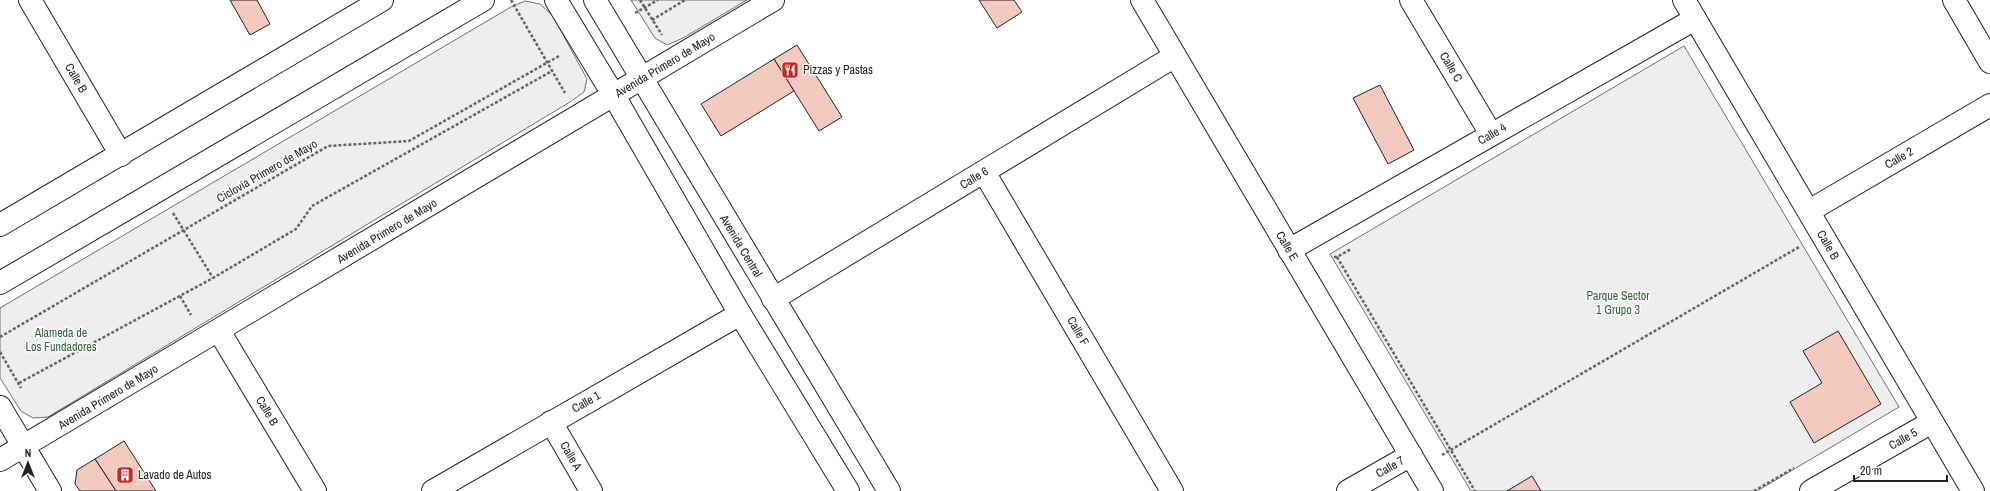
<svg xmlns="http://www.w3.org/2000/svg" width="1990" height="491" viewBox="0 0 1990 491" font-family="'Archivo Narrow',sans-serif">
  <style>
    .green { fill: #eee; stroke: #6f6f6f }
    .building { fill: #f3c9c0; stroke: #222 }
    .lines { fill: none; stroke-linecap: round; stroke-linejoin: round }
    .minor-casing { stroke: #222; stroke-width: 24 }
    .major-casing { stroke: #222; stroke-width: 24 }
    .path { stroke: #646464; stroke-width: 2.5; stroke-dasharray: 3 2; stroke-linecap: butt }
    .minor { stroke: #fff; stroke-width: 22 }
    .major { stroke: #fff; stroke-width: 22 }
    .labels { text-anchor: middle; stroke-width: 3; stroke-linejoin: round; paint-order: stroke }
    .street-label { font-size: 12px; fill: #222; stroke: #fff }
    .poi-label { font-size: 12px; fill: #222; stroke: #fff; text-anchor: start }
    .park-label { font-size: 12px; fill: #2f5e38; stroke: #fff }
  </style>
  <rect width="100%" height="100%" fill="#fff"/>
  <g class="green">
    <polygon points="631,0 747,0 683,38 667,45 655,38"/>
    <polygon points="525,1 540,4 553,16 587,79 584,92 570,102 48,417 33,418 21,411 0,378 0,308 511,7"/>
    <polygon points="1684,46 1899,407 1757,491 1471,491 1330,254"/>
  </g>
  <g class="building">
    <polygon points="230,0 257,0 270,24 250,35"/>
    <polygon points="979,0 1014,0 1022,12 997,28"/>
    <polygon points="797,45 842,117 819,131 774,59"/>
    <polygon points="774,59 794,91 721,136 701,104"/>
    <polygon points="1380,85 1414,150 1388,164 1353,98"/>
    <polygon points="1838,331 1881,404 1814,443 1790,402 1822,383 1803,351"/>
    <polygon points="124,441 156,491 116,491 95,459"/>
    <polygon points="95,459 116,491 80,491 75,484 77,470"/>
    <polygon points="1532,476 1541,491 1507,491"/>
  </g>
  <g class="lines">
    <defs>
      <g id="minor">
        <polyline points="30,0 121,155"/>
        <polyline points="556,0 614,96 740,314 848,491"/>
        <polyline points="595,0 889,491"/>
        <polyline points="1142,0 1432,491"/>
        <polyline points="1411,0 1491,134"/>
        <polyline points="1684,0 1973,491"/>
        <polyline points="1954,0 1990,62"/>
        <polyline points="984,172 1172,491"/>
        <polyline points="1809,211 1990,105"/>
        <polyline points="0,225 382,0"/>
        <polyline points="1289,250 1695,19"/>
        <polyline points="773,299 1175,56"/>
        <polyline points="219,331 315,491"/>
        <polyline points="0,407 50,491"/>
        <polyline points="551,422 591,491"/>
        <polyline points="433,491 740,314"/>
        <polyline points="1348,491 1411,455"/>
        <polyline points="1811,491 1932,422"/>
      </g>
      <g id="major">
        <polyline points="0,283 483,0"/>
        <polyline points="0,460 773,0"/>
      </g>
    </defs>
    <use href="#minor" class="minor-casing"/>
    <use href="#major" class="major-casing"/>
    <g class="path">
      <polyline points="511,0 565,93"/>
      <polyline points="640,0 662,35"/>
      <polyline points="635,13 658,0"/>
      <polyline points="652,20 685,0"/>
      <polyline points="173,213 213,278"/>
      <polyline points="1334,257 1337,257 1351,249"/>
      <polyline points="1337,257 1475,491"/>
      <polyline points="180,296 191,315"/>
      <polyline points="0,337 328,146 409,141 559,56"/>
      <polyline points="0,352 21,388"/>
      <polyline points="19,383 213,278 296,229 312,206 552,71"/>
      <polyline points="1442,455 1799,247"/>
      <polyline points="1754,491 1794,468"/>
    </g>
    <use href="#minor" class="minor"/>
    <use href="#major" class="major"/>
  </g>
  <defs>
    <symbol id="restaurant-square" viewBox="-11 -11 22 22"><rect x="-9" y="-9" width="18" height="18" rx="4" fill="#c62828" stroke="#fff"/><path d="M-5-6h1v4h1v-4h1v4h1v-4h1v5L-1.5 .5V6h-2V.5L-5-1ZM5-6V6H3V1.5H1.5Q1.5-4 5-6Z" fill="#fff"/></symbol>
    <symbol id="building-square" viewBox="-11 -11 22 22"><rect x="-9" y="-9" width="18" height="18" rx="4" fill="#c62828" stroke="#fff"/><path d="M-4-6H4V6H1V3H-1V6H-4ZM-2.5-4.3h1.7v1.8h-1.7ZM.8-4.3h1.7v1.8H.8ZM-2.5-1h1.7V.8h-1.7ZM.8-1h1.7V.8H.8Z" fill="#fff"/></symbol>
  </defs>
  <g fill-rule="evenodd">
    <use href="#restaurant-square" x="780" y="60" width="20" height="20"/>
    <use href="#building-square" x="115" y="465" width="20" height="20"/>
  </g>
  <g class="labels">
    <g class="street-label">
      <text transform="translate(665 65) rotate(-31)" y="4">Avenida Primero de Mayo</text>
      <text transform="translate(1451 67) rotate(59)" y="4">Calle C</text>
      <text transform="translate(76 78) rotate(60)" y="4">Calle B</text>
      <text transform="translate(1492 134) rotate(-30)" y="4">Calle 4</text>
      <text transform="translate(1899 158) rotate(-30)" y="4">Calle 2</text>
      <text transform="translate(267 171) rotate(-30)" y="4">Ciclovía Primero de Mayo</text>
      <text transform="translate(974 178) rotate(-31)" y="4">Calle 6</text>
      <text transform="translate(387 231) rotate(-31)" y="4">Avenida Primero de Mayo</text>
      <text transform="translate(1828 245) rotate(60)" y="4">Calle B</text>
      <text transform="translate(741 246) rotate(59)" y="4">Avenida Central</text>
      <text transform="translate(1287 246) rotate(59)" y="4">Calle E</text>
      <text transform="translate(1078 331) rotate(60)" y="4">Calle F</text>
      <text transform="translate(108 397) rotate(-31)" y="4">Avenida Primero de Mayo</text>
      <text transform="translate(586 402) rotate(-30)" y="4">Calle 1</text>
      <text transform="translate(267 411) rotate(59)" y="4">Calle B</text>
      <text transform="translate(1903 439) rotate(-30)" y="4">Calle 5</text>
      <text transform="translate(571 456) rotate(60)" y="4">Calle A</text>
      <text transform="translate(1390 467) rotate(-30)" y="4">Calle 7</text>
    </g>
    <g class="poi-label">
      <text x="803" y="74">Pizzas y Pastas</text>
      <text x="138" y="479">Lavado de Autos</text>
    </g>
    <g class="park-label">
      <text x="1618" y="300">Parque Sector<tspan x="1618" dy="14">1 Grupo 3</tspan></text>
      <text x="61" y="337">Alameda de<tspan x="61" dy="14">Los Fundadores</tspan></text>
    </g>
  </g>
  <g transform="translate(28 463)" stroke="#ffffff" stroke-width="3" paint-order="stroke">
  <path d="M0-3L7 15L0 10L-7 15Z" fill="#222222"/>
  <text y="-6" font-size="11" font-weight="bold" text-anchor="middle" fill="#222222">N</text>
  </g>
  <path d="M1854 475v6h93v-6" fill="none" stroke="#222222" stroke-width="2"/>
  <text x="1860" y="475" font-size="12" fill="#222222" stroke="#ffffff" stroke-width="3" paint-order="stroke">20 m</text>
</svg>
